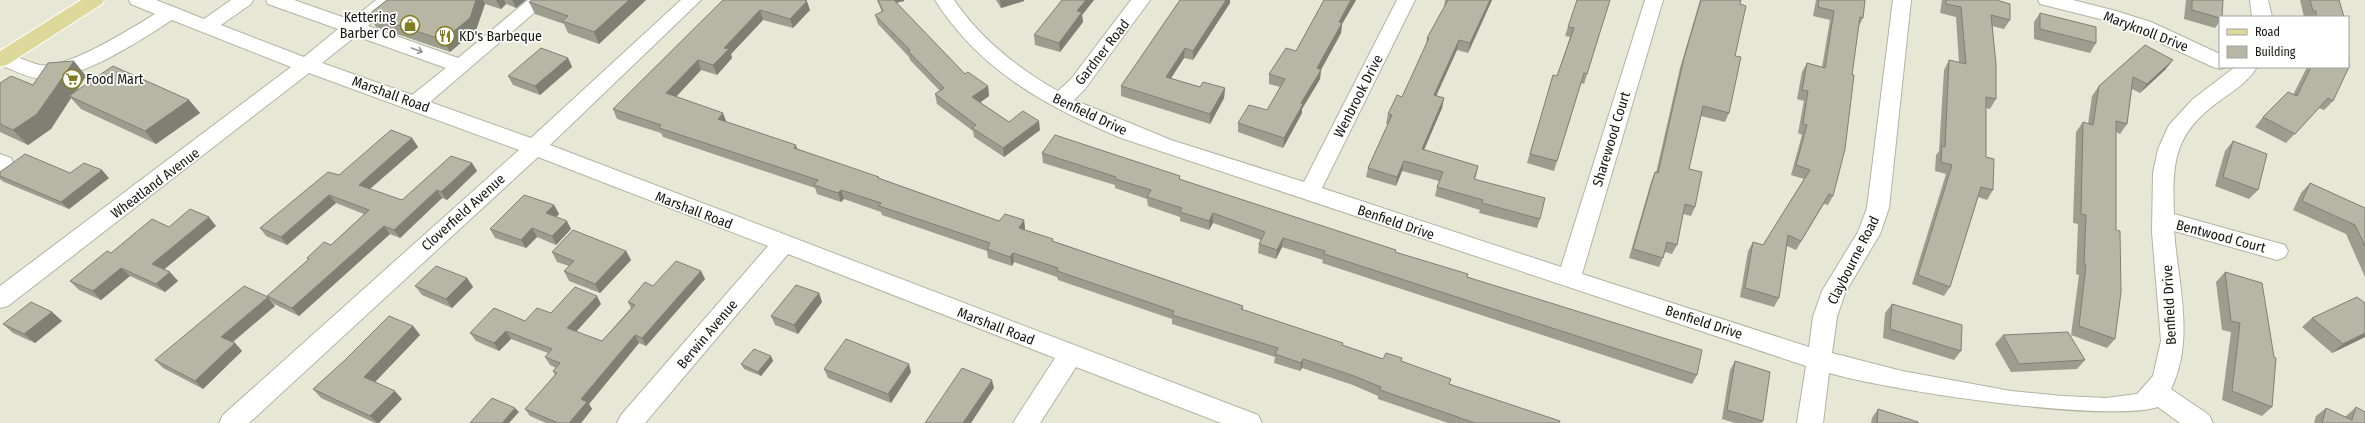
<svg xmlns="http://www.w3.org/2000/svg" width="2365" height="423" viewBox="0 0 2365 423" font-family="'Fira Sans Condensed',sans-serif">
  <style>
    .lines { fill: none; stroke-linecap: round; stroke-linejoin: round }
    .minor-casing { stroke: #b4b3a2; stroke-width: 2 }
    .major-casing { stroke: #fff; stroke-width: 2 }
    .minor { fill: #fff; fill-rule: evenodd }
    .major { fill: #ddd99b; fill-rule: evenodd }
    .wall { fill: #9d9d8e }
    .shaded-wall { fill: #807f74 }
    .building { fill: #b7b6a5; stroke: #807f74 }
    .oneway { stroke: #969693 }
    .labels { text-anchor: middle; stroke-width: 3.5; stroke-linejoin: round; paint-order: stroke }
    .poi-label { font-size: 14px; fill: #161610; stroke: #fff; text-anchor: start }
    .street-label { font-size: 14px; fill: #161610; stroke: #fff }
  </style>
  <rect width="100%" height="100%" fill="#e7e7d5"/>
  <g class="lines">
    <defs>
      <g id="minor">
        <path d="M129 0H156L204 19 231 0H253L251 4 221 25 304 57 338 29 268 4 266 0H294L351 20 376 0H397L368 26 458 58 528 0H549L430 102 531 138 681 0H701L550 145 1258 415 1262 423H1221L1076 367 1040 423H1013L1055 358 788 254 645 423H617L621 415 768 246 538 157 249 423H219L223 415 519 150 309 73 8 306 0 308V286L291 67 172 20C139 41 81 80 41 79 28 78 12 69 0 65V52L2 51C15 55 27 62 40 65 66 70 132 28 155 14L131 4ZM356 36 446 68 412 95 322 63Z"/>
        <path d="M935 0H954C981 39 1017 68 1058 91L1071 79 1131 0H1150L1085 89 1074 100 1171 140 1304 182 1397 0H1415L1322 188 1561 267 1645 0H1663L1582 274 1809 347 1813 317 1822 291 1858 232 1867 208 1893 0H1911L1889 208 1880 234 1845 293 1837 317 1832 353 1902 371 2011 391 2062 396 2106 398 2137 394 2153 376 2161 341 2152 232 2153 173 2158 149 2169 125 2193 99 2235 67H2257C2248 82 2232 92 2218 102 2174 134 2172 162 2174 214L2285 245 2288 251 2285 257 2277 260 2174 231C2178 283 2195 340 2171 389L2209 415 2213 423H2180L2158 407C2106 423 1891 391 1829 373L1823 423H1797L1806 366 1121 138C1047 107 979 70 935 0Z"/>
        <polygon points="2038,0 2073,0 2116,11 2151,22 2220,54 2220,67 2226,67 2220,69 2213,67 2137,32 2104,20 2040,4"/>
        <polygon points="2250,0 2268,0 2272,17 2252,17"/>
        <polygon points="0,154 11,158 14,164 11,170 0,171"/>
      </g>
      <polygon id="major" points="81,0 104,0 102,4 7,65 0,67 0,51"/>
    </defs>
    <use href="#minor" class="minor-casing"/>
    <use href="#major" class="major-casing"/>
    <use href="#minor" class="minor"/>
    <use href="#major" class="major"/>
  </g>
  <g class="wall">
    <polygon points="387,0 526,0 516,8 506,4 501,9 485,4 476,30 450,52 376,27 368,15"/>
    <polygon points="532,0 646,0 599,44 568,33 564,24 535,14 529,2"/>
    <polygon points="723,0 810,10 793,28 763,20 731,54 732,58 717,75 701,70 676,97 727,122 798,149 999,221 1024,220 1025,229 1025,230 1053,239 1053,241 1243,306 1243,310 1343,343 1343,345 1383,359 1402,358 1401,361 1449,384 1559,423 1448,423 1378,399 1378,396 1353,385 1302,368 1300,371 1274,363 1275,357 1172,324 1172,319 1058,280 1057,277 1014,262 1012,266 988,258 987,251 882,215 881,212 844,199 841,202 817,194 815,188 663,137 661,133 617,119 613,109"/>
    <polygon points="877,0 904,0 904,1 896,3 965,74 988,86 989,96 980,102 1009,122 1040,130 1004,157 974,137 973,131 937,104 935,94 940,91 910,60 909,57 878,24 875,15 882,12"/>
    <polygon points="996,0 1024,0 1024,1 1001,8"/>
    <polygon points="1062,0 1094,0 1082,15 1083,22 1060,52 1035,45 1034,35"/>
    <polygon points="1180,0 1230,0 1230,3 1193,60 1184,58 1171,78 1200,87 1225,88 1224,98 1210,124 1121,96 1121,86"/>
    <polygon points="1324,0 1356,0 1342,24 1341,33 1321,70 1320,79 1302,109 1302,113 1283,148 1238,132 1238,123 1267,110 1280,87 1269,84 1269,74 1296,51"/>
    <polygon points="1445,0 1492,0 1468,53 1457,50 1436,96 1444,98 1442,108 1424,150 1478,166 1475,179 1540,219 1537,228 1479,213 1480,210 1435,196 1437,187 1439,181 1402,171 1396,186 1366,177 1368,168 1388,124 1386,124 1388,114 1402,97 1426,45 1427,38 1444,8"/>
    <polygon points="1610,0 1584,84 1581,83 1554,171 1527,163 1553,75 1557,76 1570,37 1565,36 1568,27"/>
    <polygon points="1700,0 1741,0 1740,4 1735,56 1729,113 1725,122 1701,116 1689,169 1695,207 1691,216 1683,214 1677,245 1672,254 1665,252 1663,258 1659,267 1629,258 1651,182 1655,172 1656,173 1680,68"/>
    <polygon points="1816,0 1865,0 1863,18 1859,26 1833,196 1828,205 1824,204 1796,250 1787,246 1779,298 1774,307 1740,297 1748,251 1753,242 1763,245 1804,179 1791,175 1802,135 1798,133 1804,101 1797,99 1802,72 1807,63 1822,67 1830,20 1813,16"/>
    <polygon points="1942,0 1996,0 2010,20 2004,29 1992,26 1996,99 1990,109 1986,108 1986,157 1993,190 1987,200 1978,197 1950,287 1944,296 1912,284 1946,174 1935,171 1936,155 1939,151 1944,70 1949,60 1959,63 1956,17 1940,13"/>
    <polygon points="2186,0 2223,0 2220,17 2220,21 2215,28 2184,19"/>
    <polygon points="2300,0 2339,0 2344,17 2304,17"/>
    <polygon points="2040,13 2096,43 2090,53 2034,39 2034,22"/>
    <polygon points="2145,45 2166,69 2140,93 2132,89 2127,124 2120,134 2116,132 2115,339 2107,348 2071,335 2079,275 2076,274 2078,224 2073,223 2076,132 2083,122 2088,124 2092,96 2099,86"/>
    <polygon points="568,58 572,67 540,95 513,85 508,76"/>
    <polygon points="2307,67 2348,67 2333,101 2324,110 2319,108 2286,143 2255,127 2263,117 2293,95"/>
    <polygon points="86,76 76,92 189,100 200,113 156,144 81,109 71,98 51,129 28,145 0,132 0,83 33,85"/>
    <polygon points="412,138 418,147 370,189 402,200 472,163 477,171 447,200 442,198 400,238 390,234 299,316 274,304 267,296 308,260 307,258 331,245 364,214 336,203 287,245 266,236 260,228 339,175"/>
    <polygon points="2233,141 2258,190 2249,199 2215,186 2225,151"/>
    <polygon points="1042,153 1180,176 1180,179 1468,277 1697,375 1692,384 1322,263 1323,260 1282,247 1276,259 1258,253 1259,244 1261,240 1213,223 1209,230 1180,221 1180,217 1148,206 1147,199 1115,188 1115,185 1043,163"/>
    <polygon points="0,172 70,173 109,178 69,209 4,182 0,179"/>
    <polygon points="2310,183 2365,208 2365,277 2346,234 2293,210 2301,193"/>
    <polygon points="554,205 559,214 556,217 571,229 556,245 537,237 526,248 495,238 490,229"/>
    <polygon points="216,226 164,269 178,281 165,292 130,276 101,300 79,290 70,281 111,253"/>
    <polygon points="626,251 631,260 600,293 569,281 564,271 569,266 557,262 552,252"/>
    <polygon points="701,271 705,279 646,346 639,343 589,404 592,409 581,423 546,423 530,416 525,409 555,375 553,371 556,368 550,365 545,357 548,353 511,339 499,351 476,341 470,333 525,321 551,313 601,304 576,332 602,341 631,308 628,302 653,286"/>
    <polygon points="2225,272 2272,407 2262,416 2222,400 2231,332 2222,330 2216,282"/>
    <polygon points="467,278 473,287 452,308 422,295 415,286"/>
    <polygon points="819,293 822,302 798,334 775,325 771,316"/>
    <polygon points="2365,303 2365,337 2332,353 2302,327 2312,318"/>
    <polygon points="1892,304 1961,351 1954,360 1883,338 1885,313"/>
    <polygon points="275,306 233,342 235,343 242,351 203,389 163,368 155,360"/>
    <polygon points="52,312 62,321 35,343 13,333 3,324"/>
    <polygon points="413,326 420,335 375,382 402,399 379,423 375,423 321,398 313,389"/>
    <polygon points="2003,335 2085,360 2077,369 2011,372 1995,344"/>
    <polygon points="771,356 773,361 761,376 744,369 741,364"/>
    <polygon points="1735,361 1763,421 1762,423 1735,423 1722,419 1730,370"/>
    <polygon points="824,369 911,372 891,403 828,378"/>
    <polygon points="2356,407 2365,423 2314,423 2316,416 2326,408 2345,417"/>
    <polygon points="1878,409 1918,423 1871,423 1872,418"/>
  </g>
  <g class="shaded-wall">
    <polygon points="476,0 483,0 485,4 476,30 450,52 443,40"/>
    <polygon points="496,0 504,0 506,4 501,9"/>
    <polygon points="512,0 526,0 516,8"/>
    <polygon points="629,0 646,0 599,44 594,32"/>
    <polygon points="890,0 904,0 904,1 890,4"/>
    <polygon points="1000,0 1024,0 1024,1 1001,8"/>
    <polygon points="1086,0 1094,0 1082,15 1083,22 1060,52 1059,43 1077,11"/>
    <polygon points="1226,0 1230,0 1230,3 1193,60 1193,51"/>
    <polygon points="1351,0 1356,0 1342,24 1341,33 1318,75 1321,70 1320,79 1302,109 1302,113 1283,148 1284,138 1339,22"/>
    <polygon points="1490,0 1492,0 1468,53 1470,43"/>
    <polygon points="807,1 810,10 793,28 790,19"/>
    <polygon points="760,10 763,20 731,54 732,58 717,75 713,65 724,48"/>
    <polygon points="1459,40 1457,50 1432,105 1434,95"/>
    <polygon points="1185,48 1184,58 1166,86 1166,77"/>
    <polygon points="568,58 572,67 540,95 535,86"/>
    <polygon points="698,60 701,70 670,103 666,93"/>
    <polygon points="2173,60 2166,69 2140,93 2147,84"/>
    <polygon points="74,61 86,76 72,97 69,96 71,98 51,129 28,145 13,130"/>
    <polygon points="988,86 989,96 974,107 972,97"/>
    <polygon points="1225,88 1224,98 1210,124 1210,114"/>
    <polygon points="1444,98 1442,108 1420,159 1422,149"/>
    <polygon points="189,100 200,113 156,144 145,131"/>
    <polygon points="723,113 727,123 718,119"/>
    <polygon points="1039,121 1040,130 1004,157 1003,148"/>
    <polygon points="412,138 418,147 365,193 359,185"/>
    <polygon points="796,145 799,155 794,148"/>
    <polygon points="1404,161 1402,171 1396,186 1397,177"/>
    <polygon points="472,163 477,171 447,200 441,192"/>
    <polygon points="1478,166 1476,175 1471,188 1474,179"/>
    <polygon points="102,170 109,178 69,209 61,202"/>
    <polygon points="437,190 442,198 400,238 394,230"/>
    <polygon points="841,190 844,199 841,202 838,193"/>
    <polygon points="329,195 336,203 287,245 281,237"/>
    <polygon points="554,205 559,214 551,222 546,213"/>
    <polygon points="1213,213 1213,223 1209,230 1209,221"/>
    <polygon points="209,217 216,226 160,273 152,264"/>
    <polygon points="1024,220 1025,229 1020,237 1019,228"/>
    <polygon points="567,221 571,229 556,245 552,236"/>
    <polygon points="384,226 390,234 299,316 292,308"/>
    <polygon points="532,228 537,237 526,248 521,240"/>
    <polygon points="1283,238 1282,247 1276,259 1277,250"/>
    <polygon points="626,251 631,260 600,293 595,284"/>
    <polygon points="1013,253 1014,262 1012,266 1010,257"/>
    <polygon points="121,268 130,276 101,300 93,291"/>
    <polygon points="701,271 705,279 646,346 642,338"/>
    <polygon points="170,272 178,281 165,292 156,284"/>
    <polygon points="467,278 473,287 452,308 446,299"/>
    <polygon points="819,293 822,302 798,334 794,325"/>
    <polygon points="597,296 601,304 572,336 567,328"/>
    <polygon points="268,297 275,306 229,345 221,337"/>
    <polygon points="52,312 62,321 35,343 24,334"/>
    <polygon points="413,326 420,335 372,385 364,377"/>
    <polygon points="506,331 511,339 499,351 494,343"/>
    <polygon points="2365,333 2365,337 2332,353 2343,344"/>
    <polygon points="635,335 639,343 589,404 592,409 581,423 569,423 581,399"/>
    <polygon points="235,343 242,351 203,389 195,381"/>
    <polygon points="771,356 773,361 761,376 758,372"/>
    <polygon points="1303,359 1302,368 1300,371 1301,363"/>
    <polygon points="909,364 911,372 891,403 888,394"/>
    <polygon points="992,380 994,388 971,423 963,423"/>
    <polygon points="395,391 402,399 379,423 377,423 370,416"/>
    <polygon points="515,408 519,412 509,423 502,423"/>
  </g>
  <g class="building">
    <polygon points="387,0 476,0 470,18 443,40 368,15"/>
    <polygon points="532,0 629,0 594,32 562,21 568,16 529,2"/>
    <polygon points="723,0 804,0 807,1 790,19 760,10 724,48 729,49 713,65 698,60 666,93 723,113 718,119 796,145 794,148 879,177 878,178 999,221 1005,214 1024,220 1019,228 1053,239 1052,241 1243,306 1241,309 1343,343 1342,345 1383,359 1386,353 1402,358 1401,361 1451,379 1449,384 1560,421 1559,423 1475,423 1380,390 1381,387 1354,376 1303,359 1301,363 1275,354 1278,348 1172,315 1174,311 1057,271 1058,268 1013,253 1010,257 987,249 990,243 879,206 881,203 841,190 838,193 814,185 818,180 659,128 661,125 613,109"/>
    <polygon points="878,0 894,0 965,74 968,72 988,86 972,97 1009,122 1023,111 1039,121 1003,148 972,128 976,125 935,94 944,88 908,51 910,50 875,15 883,11"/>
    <polygon points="1062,0 1086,0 1077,11 1082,12 1059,43 1034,35"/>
    <polygon points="1180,0 1226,0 1193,51 1185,48 1166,77 1200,87 1203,82 1225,88 1210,114 1121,86"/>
    <polygon points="1324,0 1351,0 1339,22 1342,23 1317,68 1321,70 1301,103 1303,104 1284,138 1238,123 1249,105 1267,110 1285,79 1269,74 1286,48 1296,51"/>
    <polygon points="1448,0 1490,0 1470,43 1459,40 1434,95 1444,98 1422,149 1478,166 1474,179 1545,198 1540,219 1482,203 1483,200 1437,187 1443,172 1404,161 1397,177 1368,168 1392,115 1388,114 1397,95 1402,97 1429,38 1427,38"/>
    <polygon points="1577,0 1610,0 1587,74 1584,73 1557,161 1530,154 1553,75 1557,76 1574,28 1568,27"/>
    <polygon points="1701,0 1741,0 1740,4 1746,6 1735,56 1741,57 1729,113 1703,106 1689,169 1702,172 1695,207 1685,204 1677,245 1667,242 1663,258 1633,249 1655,172 1658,173 1684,58"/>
    <polygon points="1819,0 1865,0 1863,18 1860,17 1852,75 1854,75 1845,149 1833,196 1829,194 1801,241 1788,235 1779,298 1745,288 1753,242 1763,245 1810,170 1796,165 1807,125 1803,124 1808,91 1802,90 1807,63 1825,68 1834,11 1818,7"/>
    <polygon points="1946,0 1996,0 2010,4 2010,20 1991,15 1996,64 1996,99 1986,97 1986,157 1994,159 1993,190 1981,187 1950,287 1918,275 1952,165 1941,162 1942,146 1945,147 1949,60 1966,64 1961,7 1946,4"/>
    <polygon points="2192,0 2223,0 2222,17 2220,17 2220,18 2192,10"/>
    <polygon points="2310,0 2339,0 2344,17 2316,17 2316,11 2313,11"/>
    <polygon points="2040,13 2096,27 2096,43 2040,29"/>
    <polygon points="2348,34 2349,67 2333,101 2328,98 2295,134 2263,117 2288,92 2297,96 2311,67 2348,67"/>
    <polygon points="2145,45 2173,60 2147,84 2133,77 2127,124 2116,121 2116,230 2120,231 2121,292 2115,339 2079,326 2086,265 2084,265 2086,215 2081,214 2083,122 2093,125 2099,86"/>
    <polygon points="541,48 568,58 535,86 508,76"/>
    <polygon points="74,61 37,114 13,130 0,124 0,83 11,76 33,85 48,63"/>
    <polygon points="113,66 189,100 145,131 69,96"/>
    <polygon points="391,130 412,138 359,185 402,200 451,156 472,163 441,192 437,190 394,230 384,226 292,308 267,296 309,259 307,258 324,242 331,245 369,210 329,195 281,237 260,228 328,172 339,175"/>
    <polygon points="1055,135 1180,176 1179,179 1396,250 1395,252 1468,274 1467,277 1702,350 1697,375 1324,254 1325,251 1283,238 1277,250 1259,244 1265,232 1213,213 1209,221 1180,212 1182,208 1147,197 1151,190 1115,179 1116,177 1042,153"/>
    <polygon points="2233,141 2267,154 2258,190 2223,177"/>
    <polygon points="25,154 70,173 84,163 102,170 61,202 0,176 0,172"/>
    <polygon points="2310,183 2365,208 2365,246 2355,225 2302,201"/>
    <polygon points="524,195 554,205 546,213 567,221 552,236 532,228 521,240 490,229"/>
    <polygon points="190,209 209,217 152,264 170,272 156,284 121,268 93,291 70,281 107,251 111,253 152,219 169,227"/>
    <polygon points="573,230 626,251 595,284 564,271 574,261 552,252"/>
    <polygon points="676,261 701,271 642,338 635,335 581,399 587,402 569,423 558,423 525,409 557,373 553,371 560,363 545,357 552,349 506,331 494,343 470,333 494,308 525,321 537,308 551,313 575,287 597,296 567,328 602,341 635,305 628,302 645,282 653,286"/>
    <polygon points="436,266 467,278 446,299 415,286"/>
    <polygon points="2225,272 2262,283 2274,357 2276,358 2272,407 2232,391 2240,323 2231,321"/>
    <polygon points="796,285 819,293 794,325 771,316"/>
    <polygon points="244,286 268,297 221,337 235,343 195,381 155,360"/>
    <polygon points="2357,297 2365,303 2365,333 2343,344 2312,318"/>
    <polygon points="31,302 52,312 24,334 3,324"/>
    <polygon points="1892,304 1962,325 1961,351 1890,329"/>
    <polygon points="389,316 413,326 364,377 395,391 370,416 313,389 344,361"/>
    <polygon points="2068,332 2085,360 2019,364 2003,335"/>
    <polygon points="846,339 909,364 888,394 824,369"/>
    <polygon points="754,349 771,356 758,372 741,364"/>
    <polygon points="1735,361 1770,372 1763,421 1727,410"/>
    <polygon points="962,368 992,380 963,423 925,423"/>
    <polygon points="492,398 515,408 502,423 470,423"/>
    <polygon points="2356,407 2365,412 2365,423 2322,423 2326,408 2352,420"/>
    <polygon points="1878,409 1918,422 1918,423 1877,423"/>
  </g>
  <defs><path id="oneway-shaft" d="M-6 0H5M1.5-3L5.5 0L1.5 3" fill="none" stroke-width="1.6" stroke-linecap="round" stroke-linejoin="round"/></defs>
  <use class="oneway" href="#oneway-shaft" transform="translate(417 50) rotate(20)"/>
  <defs>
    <symbol id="shop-ring" viewBox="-11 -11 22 22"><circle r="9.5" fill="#fff" stroke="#817b21" stroke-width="1.5"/><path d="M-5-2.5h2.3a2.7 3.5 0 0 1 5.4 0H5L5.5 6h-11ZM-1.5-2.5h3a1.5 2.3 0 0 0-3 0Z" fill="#817b21"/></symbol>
    <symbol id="restaurant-ring" viewBox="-11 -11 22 22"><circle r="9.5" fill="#fff" stroke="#817b21" stroke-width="1.5"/><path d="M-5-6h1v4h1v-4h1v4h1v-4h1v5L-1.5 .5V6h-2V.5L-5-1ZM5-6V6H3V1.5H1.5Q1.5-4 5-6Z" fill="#817b21"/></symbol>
    <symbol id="supermarket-ring" viewBox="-11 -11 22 22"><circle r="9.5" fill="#fff" stroke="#817b21" stroke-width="1.5"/><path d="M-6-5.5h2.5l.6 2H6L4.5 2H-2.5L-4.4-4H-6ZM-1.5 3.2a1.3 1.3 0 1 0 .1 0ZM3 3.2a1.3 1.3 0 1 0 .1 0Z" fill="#817b21"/></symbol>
  </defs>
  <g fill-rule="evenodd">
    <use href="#shop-ring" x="399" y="14" width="22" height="22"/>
    <use href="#restaurant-ring" x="434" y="25" width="22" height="22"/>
    <use href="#supermarket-ring" x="61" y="68" width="22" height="22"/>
  </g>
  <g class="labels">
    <g class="poi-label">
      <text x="396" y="22" text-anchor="end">Kettering<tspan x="396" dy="16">Barber Co</tspan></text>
      <text x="459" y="41">KD's Barbeque</text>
      <text x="86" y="84">Food Mart</text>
    </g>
    <g class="street-label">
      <text transform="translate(2146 31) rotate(21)" y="5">Maryknoll Drive</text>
      <text transform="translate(1102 52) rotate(-52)" y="5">Gardner Road</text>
      <text transform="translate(391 94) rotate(20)" y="5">Marshall Road</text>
      <text transform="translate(1358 96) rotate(-63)" y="5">Wenbrook Drive</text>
      <text transform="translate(1090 114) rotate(25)" y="5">Benfield Drive</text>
      <text transform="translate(1611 139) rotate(-73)" y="5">Sharewood Court</text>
      <text transform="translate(155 183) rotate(-37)" y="5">Wheatland Avenue</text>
      <text transform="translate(694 210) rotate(21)" y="5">Marshall Road</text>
      <text transform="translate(463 212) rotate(-42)" y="5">Cloverfield Avenue</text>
      <text transform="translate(1396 222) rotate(19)" y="5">Benfield Drive</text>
      <text transform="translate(2221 236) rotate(15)" y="5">Bentwood Court</text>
      <text transform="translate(1853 260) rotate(-63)" y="5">Claybourne Road</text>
      <text transform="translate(2169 305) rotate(-93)" y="5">Benfield Drive</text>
      <text transform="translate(1704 322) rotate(18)" y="5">Benfield Drive</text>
      <text transform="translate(996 326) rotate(21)" y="5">Marshall Road</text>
      <text transform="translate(707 334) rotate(-50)" y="5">Berwin Avenue</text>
    </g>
  </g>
  <rect x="2219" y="16" width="130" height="52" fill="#ffffff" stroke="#a2a29f"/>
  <rect x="2227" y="29" width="20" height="6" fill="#ddd99b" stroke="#a2a29f"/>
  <text x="2255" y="36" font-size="12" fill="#161610">Road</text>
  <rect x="2227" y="46" width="20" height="12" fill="#b7b6a5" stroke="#a2a29f"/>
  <text x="2255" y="56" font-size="12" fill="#161610">Building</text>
</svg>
